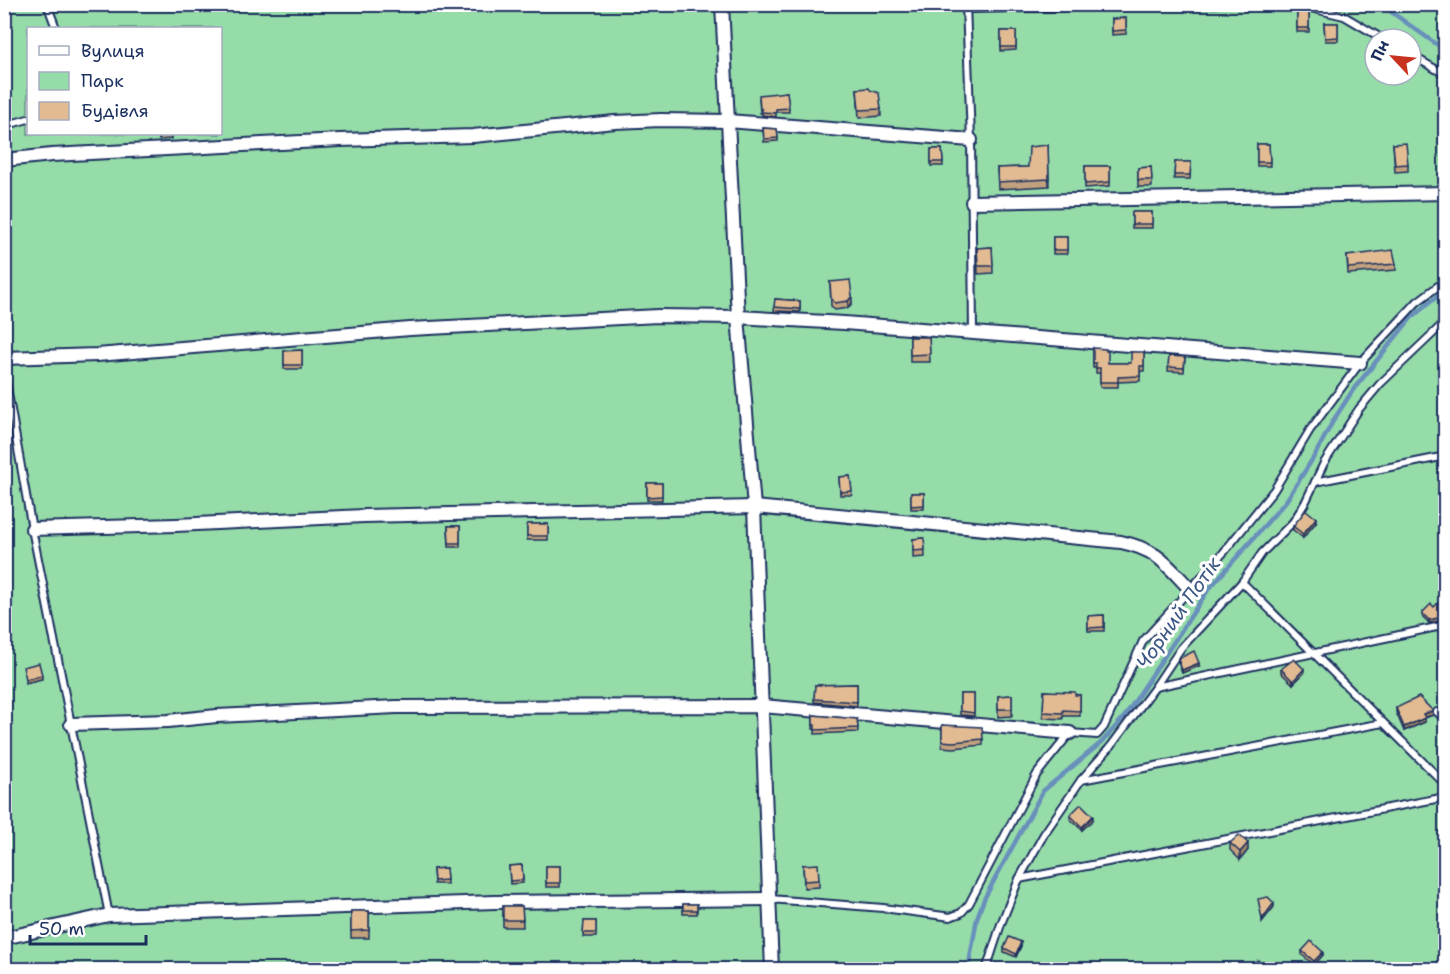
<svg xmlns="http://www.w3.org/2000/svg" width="1450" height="974" viewBox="0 0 1450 974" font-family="'Shantell Sans',sans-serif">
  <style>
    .green { fill: #96dca9; stroke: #588684; stroke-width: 1.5; fill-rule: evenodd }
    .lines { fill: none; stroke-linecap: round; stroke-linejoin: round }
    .stream { stroke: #6890bb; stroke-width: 4.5 }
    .lane-casing { stroke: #1b2f5e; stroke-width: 10 }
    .street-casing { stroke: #1b2f5e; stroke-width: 16 }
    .lane { stroke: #fff; stroke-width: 6 }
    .street { stroke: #fff; stroke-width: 12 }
    .wall { fill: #c2a17e; stroke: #1b2f5e; stroke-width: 1.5 }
    .shaded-wall { fill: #9e8367; stroke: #1b2f5e; stroke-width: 1.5 }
    .building { fill: #e2bb93; stroke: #1b2f5e; stroke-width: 1.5 }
    .labels { text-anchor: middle; stroke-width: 6; stroke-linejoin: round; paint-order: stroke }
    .water-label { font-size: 20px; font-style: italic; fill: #3b5885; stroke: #fff }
  </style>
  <rect width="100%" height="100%" fill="#f9f1e9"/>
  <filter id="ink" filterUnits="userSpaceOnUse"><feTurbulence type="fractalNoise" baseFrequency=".0167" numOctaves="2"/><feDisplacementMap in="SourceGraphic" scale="12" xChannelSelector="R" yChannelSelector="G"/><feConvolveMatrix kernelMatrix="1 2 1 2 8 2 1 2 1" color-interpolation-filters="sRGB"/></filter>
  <g filter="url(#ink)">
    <path class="green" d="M5 5H1445V969H5ZM28 28H220V134H28ZM1375 39H1411V75H1375Z"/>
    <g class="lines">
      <g class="stream">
        <polyline points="1378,4 1387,9 1446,51"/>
        <polyline points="968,970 977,918 984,899 1043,791 1102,742 1125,716 1208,590 1286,501 1315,455 1333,421 1353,390 1411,318 1446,289"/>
      </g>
      <defs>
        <g id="lane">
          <polyline points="47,4 56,28"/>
          <polyline points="966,4 971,140 973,333"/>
          <polyline points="1294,4 1344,16 1383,39"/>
          <polyline points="967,9 1215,4"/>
          <polyline points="1411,55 1446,75"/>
          <polyline points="4,126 28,119"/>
          <polyline points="4,370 32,529 109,915"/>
          <polyline points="1315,482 1446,456"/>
          <polyline points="1242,582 1446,785"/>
          <polyline points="1155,687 1446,625"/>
          <polyline points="1437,712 1446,720"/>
          <polyline points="1081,780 1383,723"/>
          <polyline points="1019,879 1044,834 1081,780 1111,746 1155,687 1181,648 1242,582 1262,553 1293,522 1305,503 1324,463 1359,409 1380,384 1446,321"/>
          <polyline points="770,899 883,908 944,916 950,917 961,913 969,904 1037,774 1070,733 1097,735 1104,727 1143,641 1224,552 1274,490 1310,430 1360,363 1417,302 1446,280"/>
          <polyline points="986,970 1001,924 1019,879 1446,797"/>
          <polyline points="1424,970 1446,965"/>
        </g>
        <g id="street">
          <polyline points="722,4 738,317 754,507 772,970"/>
          <polyline points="4,160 52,155 340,140 473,136 615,122 661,120 728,121 971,140"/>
          <polyline points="972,202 1446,193"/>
          <polyline points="4,358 97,355 410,329 658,316 738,317 844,323 1360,363"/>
          <path d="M32 529 176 525 364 516 754 507 1121 542C1158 550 1165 563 1190 589"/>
          <polyline points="71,724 168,721 217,716 396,707 762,706 1070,733"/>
          <polyline points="4,938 109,915 495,902 769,899"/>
        </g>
      </defs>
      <use href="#lane" class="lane-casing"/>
      <use href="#street" class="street-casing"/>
      <use href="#lane" class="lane"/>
      <use href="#street" class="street"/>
    </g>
    <g class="wall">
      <rect x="1297" y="12" width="12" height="20"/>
      <polygon points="1126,18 1126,34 1112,35 1112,19"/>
      <polygon points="1324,23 1338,23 1338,41 1325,41"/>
      <polygon points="1001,31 1016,31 1016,50 1001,51"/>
      <polygon points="857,89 870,90 881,109 881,116 859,118"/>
      <polygon points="787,92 789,112 776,112 776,117 762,115 762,113 760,113 759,98"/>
      <polygon points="763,128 777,129 778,141 764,142"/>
      <polygon points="158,134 171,134 171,139 159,140"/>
      <polygon points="1257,144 1269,144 1270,166 1257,166"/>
      <polygon points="1393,144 1408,164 1408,171 1395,172"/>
      <polygon points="1048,145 1049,186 998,189 997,168 1028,167"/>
      <polygon points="931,149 942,149 943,166 931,166"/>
      <polygon points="1175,162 1191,162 1190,179 1174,179"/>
      <polygon points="1085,166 1110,166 1110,186 1085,188"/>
      <polygon points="1151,167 1152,187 1138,187 1138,168"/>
      <rect x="1132" y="212" width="20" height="16"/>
      <rect x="1053" y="237" width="14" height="17"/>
      <polygon points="992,247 993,273 978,274 977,248"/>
      <polygon points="1347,256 1396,264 1396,270 1348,274"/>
      <polygon points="830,282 852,303 848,308 835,310 831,306"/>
      <polygon points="775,299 800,301 800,312 774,311"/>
      <polygon points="910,337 929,337 930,362 910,362"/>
      <polygon points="1093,348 1108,363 1131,363 1144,352 1144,371 1140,371 1140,381 1118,382 1118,387 1100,387 1100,373 1096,373 1096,368 1093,368"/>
      <polygon points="302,350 302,369 284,369 284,351"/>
      <polygon points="1169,356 1185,357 1184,372 1168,371"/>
      <polygon points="850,476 852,495 840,495 839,477"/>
      <rect x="647" y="483" width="15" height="17"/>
      <rect x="911" y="493" width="13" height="16"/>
      <polygon points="1316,522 1303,538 1293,530 1293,526"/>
      <rect x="527" y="524" width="21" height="16"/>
      <polygon points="448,526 460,526 460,547 449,547"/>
      <polygon points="924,538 925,557 913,558 913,539"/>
      <polygon points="1446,597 1446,620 1429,623 1422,616 1422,613 1434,607"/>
      <polygon points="1104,615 1104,631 1088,631 1088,616"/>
      <polygon points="1178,659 1199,666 1182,673 1178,662"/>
      <polygon points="1281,669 1304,673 1293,684 1281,673"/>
      <polygon points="857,684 857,706 814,702 815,685"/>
      <polygon points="1044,691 1080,695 1080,716 1063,716 1063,719 1043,718"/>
      <polygon points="960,694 974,694 974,716 960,715"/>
      <polygon points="1012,695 1012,716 998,717 998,696"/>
      <polygon points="1396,708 1433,715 1425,718 1425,722 1404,731 1396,712"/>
      <polygon points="813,715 857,719 858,732 815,734 815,729 813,729"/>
      <polygon points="942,725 983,739 983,745 953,748 942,747"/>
      <polygon points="1070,815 1093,820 1082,830 1070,819"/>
      <polygon points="1230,843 1248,850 1240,860 1230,850"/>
      <polygon points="522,865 523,883 510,884 509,866"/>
      <polygon points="803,865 819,880 819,887 804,888"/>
      <rect x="546" y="866" width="14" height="21"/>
      <polygon points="446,868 447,884 434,884 433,869"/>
      <rect x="683" y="904" width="14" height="10"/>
      <polygon points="503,906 522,906 523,927 503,927"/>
      <rect x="351" y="911" width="18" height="27"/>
      <polygon points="584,921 596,921 596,937 583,937"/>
      <polygon points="1021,946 1016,957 1004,952 1004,948"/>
      <polygon points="1302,951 1323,955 1314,965 1302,955"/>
    </g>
    <g class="shaded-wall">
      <polygon points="852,296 852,303 848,308 848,301"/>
      <polygon points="1316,518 1316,522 1303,538 1303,534"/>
      <polygon points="1445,616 1445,620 1429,623 1429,620"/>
      <polygon points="1199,663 1199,666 1182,673 1182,670"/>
      <polygon points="1304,669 1304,673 1293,684 1293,681"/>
      <polygon points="42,675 42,679 26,683 26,679"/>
      <polygon points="1433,711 1433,715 1423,718 1423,714"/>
      <polygon points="1425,718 1425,722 1404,731 1404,727"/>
      <polygon points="1093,816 1093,820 1082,830 1082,827"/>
      <polygon points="1248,843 1248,850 1240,860 1240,852"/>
      <polygon points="1274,903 1274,907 1262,922 1262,919"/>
      <polygon points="1021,942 1021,946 1016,957 1016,954"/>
      <polygon points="1323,952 1323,955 1314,965 1314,961"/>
    </g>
    <g class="building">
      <rect x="1297" y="12" width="12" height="16"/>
      <polygon points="1126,18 1126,30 1112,31 1112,19"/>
      <polygon points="1324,23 1338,23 1338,37 1325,38"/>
      <rect x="1001" y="31" width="15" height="16"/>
      <polygon points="869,88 870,90 879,93 881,109 859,110 857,89"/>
      <polygon points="787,92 789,108 776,109 776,113 762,112 762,109 760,109 759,95"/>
      <polygon points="763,128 777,129 778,138 764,139"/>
      <polygon points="158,134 171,134 171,135 159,136"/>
      <polygon points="1406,143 1408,164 1395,165 1393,144"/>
      <polygon points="1257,144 1269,144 1270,162 1257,162"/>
      <polygon points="1048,145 1049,179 998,182 997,168 1028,167 1029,147"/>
      <polygon points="931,149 942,149 943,162 931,162"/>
      <polygon points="1175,162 1191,162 1190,175 1174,175"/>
      <polygon points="1085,166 1110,166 1110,182 1085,184"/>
      <polygon points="1151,167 1152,180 1138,180 1138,168"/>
      <rect x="1132" y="212" width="20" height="12"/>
      <rect x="1053" y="237" width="14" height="13"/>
      <polygon points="992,247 993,266 978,266 977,248"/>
      <polygon points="1393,250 1396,264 1348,268 1347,256"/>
      <polygon points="850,280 852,296 848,301 835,303 831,298 830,282"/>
      <polygon points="775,299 800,301 800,309 774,307"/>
      <polygon points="910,337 929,337 930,354 910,355"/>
      <polygon points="1093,348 1106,349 1106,351 1108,351 1108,363 1131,363 1131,352 1144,352 1144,366 1140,366 1140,376 1118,377 1118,382 1100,382 1100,368 1096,368 1096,363 1093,363"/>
      <polygon points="302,350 302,365 284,365 284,351"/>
      <polygon points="1169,356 1185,357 1184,368 1168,367"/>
      <polygon points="850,476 852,491 840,492 839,477"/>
      <polygon points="647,483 662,483 662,496 647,497"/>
      <polygon points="911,493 924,493 924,505 911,506"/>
      <polygon points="1306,510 1316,518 1303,534 1293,526"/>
      <rect x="527" y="524" width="21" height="12"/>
      <polygon points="448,526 460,526 460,543 449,543"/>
      <polygon points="924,538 925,550 913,551 913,539"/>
      <polygon points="1445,596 1446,597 1446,616 1429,620 1422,613 1431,604 1434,607"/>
      <polygon points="1104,615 1104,627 1088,628 1088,616"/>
      <polygon points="1194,651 1199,663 1182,670 1178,659"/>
      <polygon points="1294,659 1304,669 1293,681 1281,669"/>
      <polygon points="39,663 42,675 26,679 23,667"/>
      <polygon points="857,684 857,702 814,699 815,685"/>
      <polygon points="1044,691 1075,692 1075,695 1080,695 1080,711 1063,710 1063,713 1043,712"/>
      <polygon points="960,694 974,694 974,713 960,711"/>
      <polygon points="1012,695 1012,709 998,709 998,696"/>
      <polygon points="1419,697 1433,711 1423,714 1425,718 1404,727 1396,708"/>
      <polygon points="813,715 857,719 858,728 815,730 815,725 813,725"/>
      <polygon points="942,725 982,727 983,739 953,742 942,741"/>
      <polygon points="1081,804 1093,816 1082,827 1070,815"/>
      <polygon points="1239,835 1248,843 1240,852 1230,843"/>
      <polygon points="818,864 819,880 804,881 803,865"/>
      <polygon points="522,865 523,880 510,881 509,866"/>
      <rect x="546" y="866" width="14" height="17"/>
      <polygon points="446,868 447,880 434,881 433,869"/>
      <polygon points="1268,897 1274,903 1262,919 1258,899"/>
      <rect x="683" y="904" width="14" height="6"/>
      <polygon points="503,906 522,906 523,920 503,920"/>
      <polygon points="351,911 369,911 369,930 351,931"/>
      <polygon points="584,921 596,921 596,933 583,933"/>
      <polygon points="1009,937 1021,942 1016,954 1004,948"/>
      <polygon points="1311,941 1323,952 1314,961 1302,951"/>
      <polygon points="1258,960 1264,969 1249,969 1247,967"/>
      <polygon points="1222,966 1227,969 1219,969"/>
    </g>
  </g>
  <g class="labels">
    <g class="water-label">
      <text transform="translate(1178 613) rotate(-55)" y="7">Чорний Потік</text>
    </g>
  </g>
  <rect width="1450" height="974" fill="none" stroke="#fff" stroke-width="24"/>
  <rect x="12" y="12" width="1426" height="950" fill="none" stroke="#1b2f5e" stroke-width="2" filter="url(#ink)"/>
  <rect x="27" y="27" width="195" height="108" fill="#ffffff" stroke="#a4acbf" stroke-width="1.5"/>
  <rect x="39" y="46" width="30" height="9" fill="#ffffff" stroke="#a4acbf" stroke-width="1.5"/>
  <text x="81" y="57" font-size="18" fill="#1b2f5e">Вулиця</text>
  <rect x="39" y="72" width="30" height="18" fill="#96dca9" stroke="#a4acbf" stroke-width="1.5"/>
  <text x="81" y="87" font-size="18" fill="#1b2f5e">Парк</text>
  <rect x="39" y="102" width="30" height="18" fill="#e2bb93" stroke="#a4acbf" stroke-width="1.5"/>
  <text x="81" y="117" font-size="18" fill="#1b2f5e">Будівля</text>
  <g transform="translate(1393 57) rotate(296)"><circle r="28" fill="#ffffff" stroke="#a4acbf" stroke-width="1.5"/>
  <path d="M0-4.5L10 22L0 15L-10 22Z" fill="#c8321e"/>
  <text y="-9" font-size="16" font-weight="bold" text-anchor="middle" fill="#1b2f5e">Пн</text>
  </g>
  <path d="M30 935v9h116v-9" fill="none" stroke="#1b2f5e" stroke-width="3"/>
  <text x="39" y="935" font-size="18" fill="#1b2f5e" stroke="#ffffff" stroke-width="4.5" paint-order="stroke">50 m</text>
</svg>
